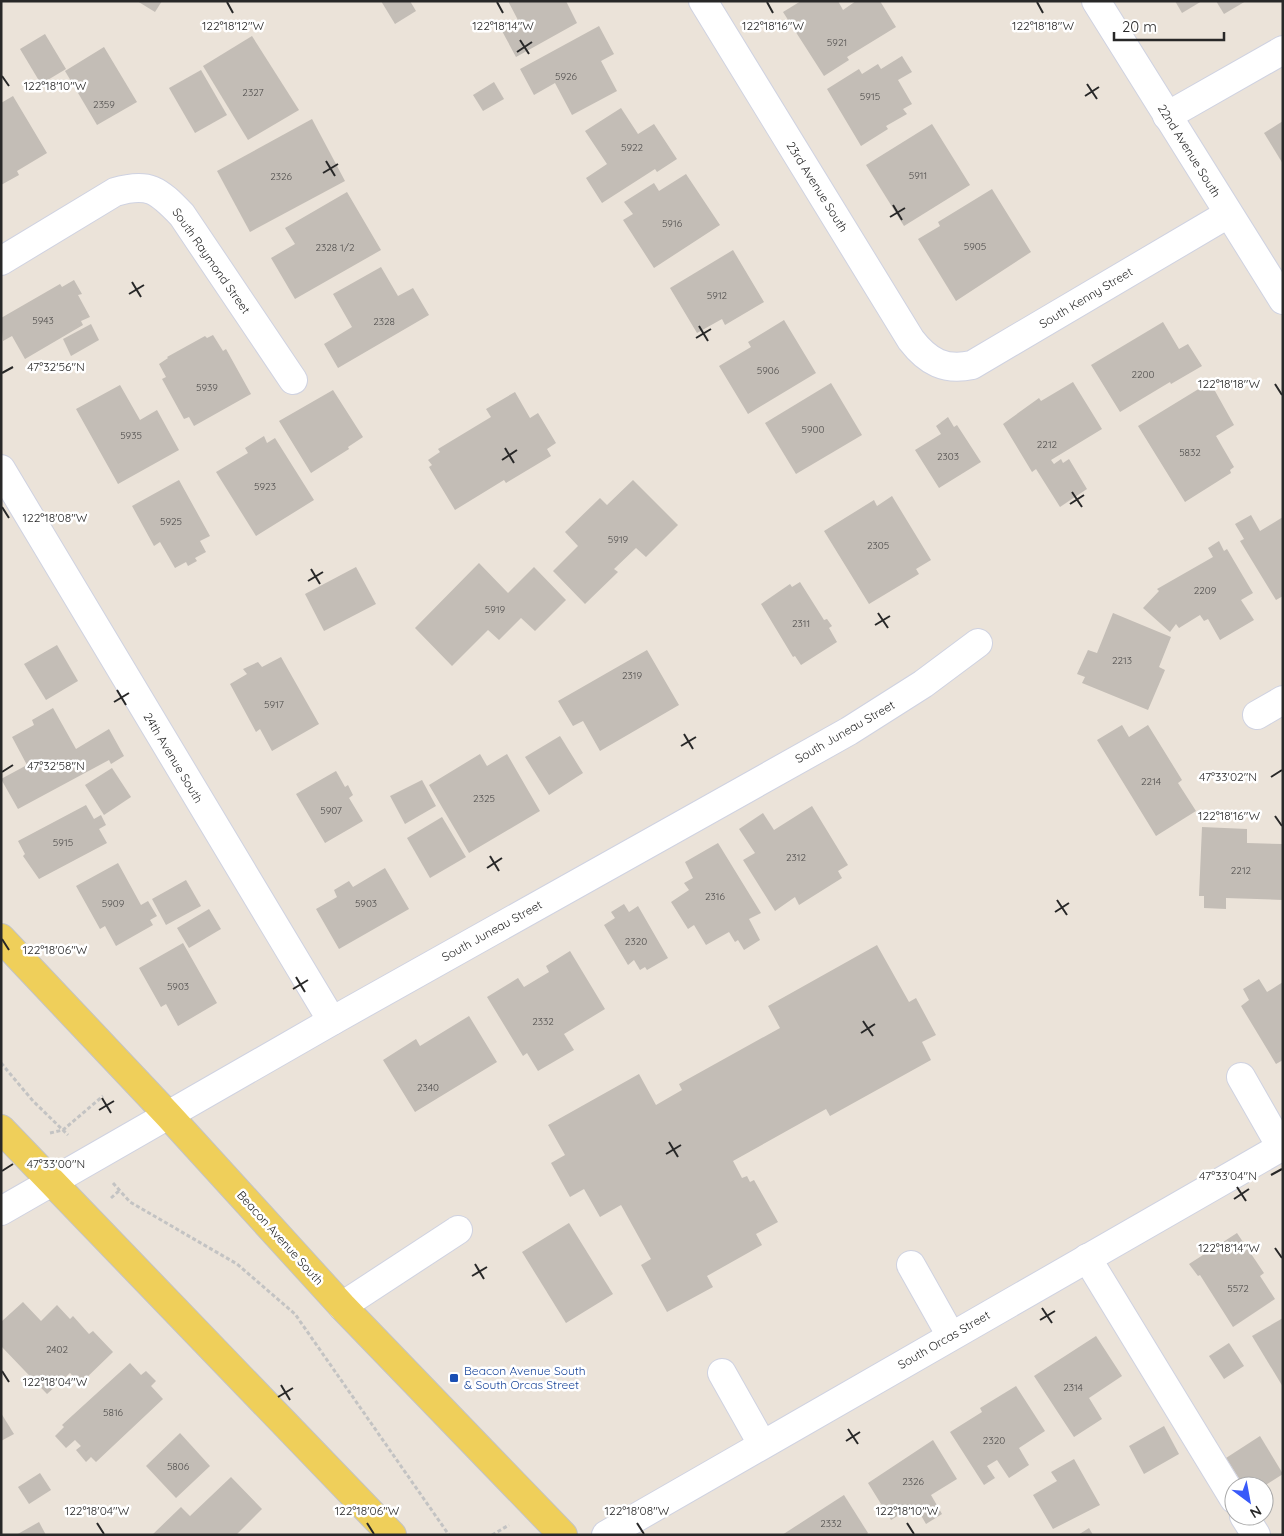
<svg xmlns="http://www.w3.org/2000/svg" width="1284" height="1536" viewBox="0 0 1284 1536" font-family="Quicksand,sans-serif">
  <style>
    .building { fill: #c3bdb6 }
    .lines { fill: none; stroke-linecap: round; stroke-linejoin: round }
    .minor-casing { stroke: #cfd2e1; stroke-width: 30 }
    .major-casing { stroke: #c3c3c3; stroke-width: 30 }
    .path { stroke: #c3c3c3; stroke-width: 3; stroke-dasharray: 4 2.5; stroke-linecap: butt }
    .minor { stroke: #fff; stroke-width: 28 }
    .major { stroke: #efcf5a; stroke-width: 28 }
    .ticks { fill: none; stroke: #282828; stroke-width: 2 }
    .transit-dot { fill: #1a4fb4; stroke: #fff; stroke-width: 2 }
    .labels { text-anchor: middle; stroke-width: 5; stroke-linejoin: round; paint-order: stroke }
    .number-label { font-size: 10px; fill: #4f4d4c }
    .street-label { font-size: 12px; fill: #282828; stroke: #fff }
    .transit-label { font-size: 12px; fill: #164399; stroke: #fff; text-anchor: start }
    .ticks-label { font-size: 12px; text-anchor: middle; fill: #282828; stroke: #fff; stroke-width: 5; stroke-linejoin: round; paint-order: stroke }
  </style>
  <rect width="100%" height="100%" fill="#ebe3d9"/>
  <g class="building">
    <polygon points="137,1 162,1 155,12"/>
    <polygon points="381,1 410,1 416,11 395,24"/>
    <polygon points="508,1 566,1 577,23 516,57 502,31 519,22"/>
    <polygon points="801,1 838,1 843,10 856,1 880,1 896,27 847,57 849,60 824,76 783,12"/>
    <polygon points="1175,1 1202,1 1182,13"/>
    <polygon points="1216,1 1246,1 1224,14"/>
    <polygon points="599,26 614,54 601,61 617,91 572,115 555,83 534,95 520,69"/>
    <polygon points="45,34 66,69 41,84 20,49"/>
    <polygon points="252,36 299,110 248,140 203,66"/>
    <polygon points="104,47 137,102 97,125 65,71"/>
    <polygon points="902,56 912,72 898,80 912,104 903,109 907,114 886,126 888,129 861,146 827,89 859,69 862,74 878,64 881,69"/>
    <polygon points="201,70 227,115 195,133 169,88"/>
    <polygon points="494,82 504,99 483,111 473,95"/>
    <polygon points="13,96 47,153 17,171 19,175 1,185 1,103"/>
    <polygon points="621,108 638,134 654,124 677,159 657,172 655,169 602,203 586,178 607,164 585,131"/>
    <polygon points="312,119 345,181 250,232 217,171"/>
    <polygon points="1283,121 1283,164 1264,133"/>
    <polygon points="932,124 970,185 904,226 866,165"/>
    <polygon points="686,174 720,225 654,268 623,220 633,214 624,202 654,183 659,191"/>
    <polygon points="992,189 1031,252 956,301 918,239 940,226 938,222"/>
    <polygon points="347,192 381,250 295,299 271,258 295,244 285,228"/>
    <polygon points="733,250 764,302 725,325 722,319 697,333 670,288"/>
    <polygon points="381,267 398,296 413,288 429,315 338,368 324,344 352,327 333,294"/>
    <polygon points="74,280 82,294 78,295 90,317 81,321 83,325 25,359 12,336 3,341 1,318 60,284 62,287"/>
    <polygon points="784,320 816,373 748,414 719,366 751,347 748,342"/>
    <polygon points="1163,322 1179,349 1188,344 1202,366 1171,384 1170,382 1120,412 1091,365"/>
    <polygon points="91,324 99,340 71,356 63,339"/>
    <polygon points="213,335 223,351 226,349 251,394 194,426 189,417 184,419 162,379 166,377 159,364 168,358 167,357 205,336 207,338"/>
    <polygon points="1073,382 1102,429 1051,460 1054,464 1061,459 1063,463 1069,459 1087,489 1060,507 1036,469 1032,472 1003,424 1039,398 1041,401"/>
    <polygon points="1210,382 1234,425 1216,436 1234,467 1230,470 1231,473 1185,502 1138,426"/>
    <polygon points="831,383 862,435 796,474 765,423"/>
    <polygon points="120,385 140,420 157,410 179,450 118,484 76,409"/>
    <polygon points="333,390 363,437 348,447 349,449 311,473 279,421"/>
    <polygon points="515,392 530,418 538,413 556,443 547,449 551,456 506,483 504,480 455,510 429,467 432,465 428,460 440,452 438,449 491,417 486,409"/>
    <polygon points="948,417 954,427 957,425 981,462 939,488 915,450 941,434 936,426"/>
    <polygon points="264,436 267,443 275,438 314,500 256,536 216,472 248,453 245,448"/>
    <polygon points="179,480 210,536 200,541 206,552 195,558 197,561 188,566 186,562 175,568 160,542 154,546 132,506"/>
    <polygon points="633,480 678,525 646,557 636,548 614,569 618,572 585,604 553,571 578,546 565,532 600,498 607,505"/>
    <polygon points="892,496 931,560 916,569 919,574 869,604 824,531 874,500 877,506"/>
    <polygon points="1251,515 1260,531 1283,517 1283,596 1276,600 1240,541 1244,539 1235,524"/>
    <polygon points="1219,541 1224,551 1227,549 1253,593 1241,600 1254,620 1220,640 1208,619 1204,621 1200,615 1179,628 1176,624 1170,632 1143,608 1159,591 1157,589 1213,557 1208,548"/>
    <polygon points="479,563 508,593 534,567 566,600 535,631 521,618 499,640 488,630 452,666 415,628"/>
    <polygon points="356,567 376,604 324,631 305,594"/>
    <polygon points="800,582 824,620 827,619 832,626 829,628 837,642 801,665 795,656 793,657 761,604 790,584 792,587"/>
    <polygon points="1113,613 1171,637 1159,667 1165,670 1148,710 1082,683 1085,677 1077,674 1088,650 1097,653"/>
    <polygon points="57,645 78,681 46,700 24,664"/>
    <polygon points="647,650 679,705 600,751 583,721 573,726 558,701"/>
    <polygon points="281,657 319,724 272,751 260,729 256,732 230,684 247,674 243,669 258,662 262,667"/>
    <polygon points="53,708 76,749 109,729 124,756 111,764 109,760 18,809 1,779 27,765 12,737 34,725 32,720"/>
    <polygon points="1122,725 1129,737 1148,725 1182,780 1178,783 1196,811 1156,836 1097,740"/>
    <polygon points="560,736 583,773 549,795 525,757"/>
    <polygon points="480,754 487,766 507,754 540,811 469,853 429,785"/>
    <polygon points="112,768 131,797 104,815 85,785"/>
    <polygon points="336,771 345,787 348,785 353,795 349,798 363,821 325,843 296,794"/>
    <polygon points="422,780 436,806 405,824 390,796"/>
    <polygon points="86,805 94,819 101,815 106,825 99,829 107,843 39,879 23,856 25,854 18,841"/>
    <polygon points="812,806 848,865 838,871 842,878 799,905 795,897 775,911 743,860 755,853 739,829 763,813 774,830"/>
    <polygon points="442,817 466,857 430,878 407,838"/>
    <polygon points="1202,827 1247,829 1247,843 1283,844 1283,900 1226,898 1226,909 1204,908 1204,896 1199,896"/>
    <polygon points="718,843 761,913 749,919 760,940 744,950 738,940 735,942 729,932 706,945 694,925 688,929 671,902 689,890 684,883 693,878 685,862"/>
    <polygon points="118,863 141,905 148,901 157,916 150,920 153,925 116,946 105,926 100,929 76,886"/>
    <polygon points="385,868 409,909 339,949 316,909 337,897 334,890 349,881 353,887"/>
    <polygon points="186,880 201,906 166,925 152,899"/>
    <polygon points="624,904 629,912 638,906 668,958 647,970 645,967 640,970 634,960 628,965 604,925 615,918 611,912"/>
    <polygon points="209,909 221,929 189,948 177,928"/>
    <polygon points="183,943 217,1003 178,1026 166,1004 161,1007 139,968"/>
    <polygon points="877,945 909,1002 916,998 936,1035 922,1042 931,1060 830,1116 826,1109 733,1161 742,1178 747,1176 750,1182 754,1180 778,1222 756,1234 762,1245 707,1276 713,1287 667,1312 641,1265 651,1259 621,1205 600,1217 584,1189 570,1197 551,1163 565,1155 548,1125 639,1074 656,1105 682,1090 679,1084 780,1028 768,1006"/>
    <polygon points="570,951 605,1009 564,1034 574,1050 538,1071 527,1053 523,1056 487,997 518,978 524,987 549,972 546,966"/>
    <polygon points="1259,979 1267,992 1283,982 1283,1060 1276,1064 1241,1006 1249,1000 1243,989"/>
    <polygon points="469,1016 497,1062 415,1112 383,1060 416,1039 420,1046"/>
    <polygon points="569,1223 613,1294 566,1323 522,1252"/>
    <polygon points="1237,1233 1264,1273 1260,1276 1275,1299 1233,1327 1200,1275 1198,1276 1189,1264"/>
    <polygon points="23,1302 41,1321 57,1305 70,1319 73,1316 89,1334 93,1331 113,1352 80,1384 70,1373 47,1394 1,1346 1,1322"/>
    <polygon points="1283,1318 1283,1387 1252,1336"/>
    <polygon points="1096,1336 1122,1376 1089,1398 1102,1419 1074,1437 1034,1376"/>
    <polygon points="1229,1343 1244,1366 1224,1379 1209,1356"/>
    <polygon points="130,1363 141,1375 146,1371 156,1381 151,1386 163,1399 96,1462 91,1457 86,1462 76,1450 81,1446 75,1440 66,1448 55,1436 64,1427 62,1425"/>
    <polygon points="1016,1386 1045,1431 1019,1448 1029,1465 1009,1478 997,1460 987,1466 995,1478 984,1485 950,1432 982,1412 980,1408"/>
    <polygon points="1,1413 14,1434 1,1441"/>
    <polygon points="1164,1426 1179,1454 1144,1474 1129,1446"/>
    <polygon points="180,1433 210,1466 176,1498 146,1466"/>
    <polygon points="1260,1436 1283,1474 1264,1486 1244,1486 1226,1458"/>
    <polygon points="933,1440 957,1479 931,1495 942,1514 926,1524 915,1505 891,1520 868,1483"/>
    <polygon points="1074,1459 1100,1505 1053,1529 1033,1495 1057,1481 1051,1472"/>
    <polygon points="40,1473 51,1490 29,1504 18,1487"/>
    <polygon points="231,1477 262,1509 236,1535 152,1535 181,1507 190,1516"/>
    <polygon points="844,1495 868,1533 866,1535 782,1535"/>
    <polygon points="39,1522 46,1535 16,1535"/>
    <polygon points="1089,1528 1093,1535 1078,1535"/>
  </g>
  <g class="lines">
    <defs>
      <g id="minor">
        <path d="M703 1 911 340C928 362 945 371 972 365L1228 214"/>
        <polyline points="1096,1 1283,300"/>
        <polyline points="1167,116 1283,50"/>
        <path d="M1 261 115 192C149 182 158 190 182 215L293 380"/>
        <polyline points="1,469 332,1021"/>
        <polyline points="1257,715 1283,700"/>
        <polyline points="1241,1077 1281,1147"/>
        <polyline points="1,1211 332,1021 849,731 923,684 978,643"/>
        <polyline points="1087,1258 1234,1499"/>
        <polyline points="911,1265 951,1336"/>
        <polyline points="342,1306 458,1230"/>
        <polyline points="722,1373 762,1444"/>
        <polyline points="1244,1516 1256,1535"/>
        <polyline points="606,1535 1283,1146"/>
      </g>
      <g id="major">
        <polyline points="1,938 169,1116 342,1306 563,1535"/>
        <polyline points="1,1129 392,1535"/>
      </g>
    </defs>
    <use href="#minor" class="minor-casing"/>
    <use href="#major" class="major-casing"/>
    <g class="path">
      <polyline points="1,1063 33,1101 68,1135"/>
      <polyline points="50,1133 63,1130 103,1096"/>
      <polyline points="113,1183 130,1202 237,1264 295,1314 449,1535"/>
      <polyline points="111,1198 120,1190"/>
      <polyline points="492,1535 509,1525"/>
    </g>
    <use href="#minor" class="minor"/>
    <use href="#major" class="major"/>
  </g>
  <path class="ticks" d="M227 2 233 13M497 2 503 13M767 2 773 13M1037 2 1043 13M520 40 529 54M517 52 532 42M2 76 9 86M1087 84 1097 99M1085 96 1099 87M326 161 335 176M323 173 338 164M893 205 902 220M890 217 905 208M132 282 141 297M129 294 144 285M699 326 708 341M696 338 711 329M2 373 13 367M1275 384 1282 395M505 448 514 463M502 460 517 450M1072 492 1082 507M1070 504 1084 495M2 507 9 518M311 569 320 584M308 581 323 572M878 613 888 628M875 625 890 616M117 690 126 705M114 702 129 693M684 734 693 749M681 746 696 737M2 772 13 765M1271 777 1282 770M1275 816 1282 826M490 856 499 871M487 868 502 858M1057 900 1067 915M1055 912 1069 903M2 939 9 950M296 977 305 992M293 989 308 980M863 1021 873 1036M861 1033 875 1024M102 1098 111 1113M99 1110 114 1101M669 1142 678 1157M666 1154 681 1145M2 1171 13 1164M1271 1175 1282 1169M1237 1187 1246 1201M1234 1199 1249 1189M1275 1248 1282 1258M475 1264 484 1279M472 1276 487 1267M1042 1308 1052 1323M1040 1320 1055 1311M2 1371 9 1382M281 1385 290 1400M278 1397 293 1388M848 1429 858 1444M846 1441 860 1432M97 1523 104 1534M367 1523 374 1534M637 1523 644 1534M907 1523 914 1534"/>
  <rect class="transit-dot" x="449" y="1373" width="10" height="10" rx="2.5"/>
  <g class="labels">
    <g class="number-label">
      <text x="837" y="46">5921</text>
      <text x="566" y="80">5926</text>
      <text x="253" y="96">2327</text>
      <text x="870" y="100">5915</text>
      <text x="104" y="108">2359</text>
      <text x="632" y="151">5922</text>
      <text x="918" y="179">5911</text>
      <text x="281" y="180">2326</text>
      <text x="672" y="227">5916</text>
      <text x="975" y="250">5905</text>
      <text x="335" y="251">2328 1/2</text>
      <text x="717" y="299">5912</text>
      <text x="43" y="324">5943</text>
      <text x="384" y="325">2328</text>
      <text x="768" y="374">5906</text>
      <text x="1143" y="378">2200</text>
      <text x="207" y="391">5939</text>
      <text x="813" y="433">5900</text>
      <text x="131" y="439">5935</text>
      <text x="1047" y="448">2212</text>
      <text x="1190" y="456">5832</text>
      <text x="948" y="460">2303</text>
      <text x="265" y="490">5923</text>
      <text x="171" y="525">5925</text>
      <text x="618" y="543">5919</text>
      <text x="878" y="549">2305</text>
      <text x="1205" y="594">2209</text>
      <text x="495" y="613">5919</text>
      <text x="801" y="627">2311</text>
      <text x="1122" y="664">2213</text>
      <text x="632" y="679">2319</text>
      <text x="274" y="708">5917</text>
      <text x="1151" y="785">2214</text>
      <text x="484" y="802">2325</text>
      <text x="331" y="814">5907</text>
      <text x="63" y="846">5915</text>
      <text x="796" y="861">2312</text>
      <text x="1241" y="874">2212</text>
      <text x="715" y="900">2316</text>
      <text x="113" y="907">5909</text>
      <text x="366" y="907">5903</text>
      <text x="636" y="945">2320</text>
      <text x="178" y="990">5903</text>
      <text x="543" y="1025">2332</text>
      <text x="428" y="1091">2340</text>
      <text x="1238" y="1292">5572</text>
      <text x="57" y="1353">2402</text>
      <text x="1073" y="1391">2314</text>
      <text x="113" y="1416">5816</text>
      <text x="994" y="1444">2320</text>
      <text x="178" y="1470">5806</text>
      <text x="913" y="1485">2326</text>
      <text x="831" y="1527">2332</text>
    </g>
    <g class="street-label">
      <text transform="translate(1189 151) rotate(58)" y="4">22nd Avenue South</text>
      <text transform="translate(817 187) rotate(58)" y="4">23rd Avenue South</text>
      <text transform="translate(211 261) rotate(55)" y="4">South Raymond Street</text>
      <text transform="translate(1086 298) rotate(-31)" y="4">South Kenny Street</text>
      <text transform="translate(845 732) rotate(-30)" y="4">South Juneau Street</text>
      <text transform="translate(173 758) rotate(59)" y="4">24th Avenue South</text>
      <text transform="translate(492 931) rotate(-29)" y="4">South Juneau Street</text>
      <text transform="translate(280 1238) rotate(48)" y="4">Beacon Avenue South</text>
      <text transform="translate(944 1340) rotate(-30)" y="4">South Orcas Street</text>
    </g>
    <g class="transit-label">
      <text x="464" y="1375">Beacon Avenue South<tspan x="464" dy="14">&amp; South Orcas Street</tspan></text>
    </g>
  </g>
  <g class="ticks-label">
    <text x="233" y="30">122°18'12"W</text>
    <text x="503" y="30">122°18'14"W</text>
    <text x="773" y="30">122°18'16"W</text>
    <text x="1043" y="30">122°18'18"W</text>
    <text x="55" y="90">122°18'10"W</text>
    <text x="56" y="371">47°32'56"N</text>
    <text x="1229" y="388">122°18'18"W</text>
    <text x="55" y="522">122°18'08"W</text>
    <text x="56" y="770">47°32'58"N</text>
    <text x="1228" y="781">47°33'02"N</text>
    <text x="1229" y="820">122°18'16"W</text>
    <text x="55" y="954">122°18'06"W</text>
    <text x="56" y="1168">47°33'00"N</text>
    <text x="1228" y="1180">47°33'04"N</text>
    <text x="1229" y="1252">122°18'14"W</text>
    <text x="55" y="1386">122°18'04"W</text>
    <text x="97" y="1515">122°18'04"W</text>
    <text x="367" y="1515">122°18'06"W</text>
    <text x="637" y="1515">122°18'08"W</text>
    <text x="907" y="1515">122°18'10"W</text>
  </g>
  <rect width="1284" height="1536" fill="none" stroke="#282828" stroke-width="5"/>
  <g transform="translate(1249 1501) rotate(148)"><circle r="24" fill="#ffffff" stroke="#a9a9a9"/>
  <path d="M0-4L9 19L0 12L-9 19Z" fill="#395af9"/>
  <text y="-8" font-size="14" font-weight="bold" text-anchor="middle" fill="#282828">N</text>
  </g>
  <path d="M1114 32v8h110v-8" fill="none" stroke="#282828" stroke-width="2.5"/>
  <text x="1122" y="32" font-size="15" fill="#282828" stroke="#ffffff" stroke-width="4" paint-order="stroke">20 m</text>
</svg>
